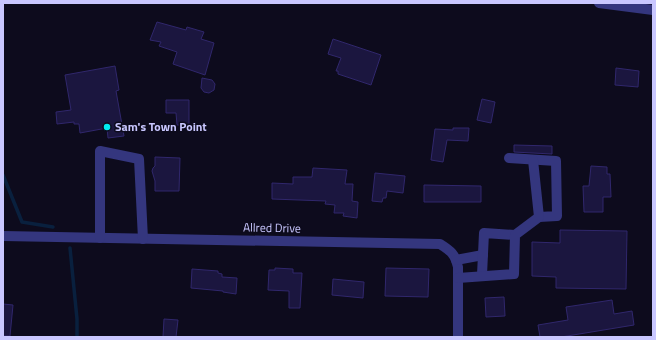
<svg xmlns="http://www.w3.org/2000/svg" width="656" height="340" viewBox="0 0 656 340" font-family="'Titillium Web',sans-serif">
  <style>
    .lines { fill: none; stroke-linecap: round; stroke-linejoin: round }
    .stream { stroke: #09203e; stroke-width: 3.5 }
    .building { fill: #1b163f; stroke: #30276c }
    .minor { stroke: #34367e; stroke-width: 10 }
    .poi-dot { fill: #00ebf2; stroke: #0d0b1d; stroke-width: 1.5 }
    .labels { text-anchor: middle; stroke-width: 3; stroke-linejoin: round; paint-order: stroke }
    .poi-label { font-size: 12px; font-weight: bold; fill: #c9c7ff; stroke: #0d0b1d; text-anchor: start }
    .street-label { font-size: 12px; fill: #c9c7ff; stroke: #0d0b1d }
  </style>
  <rect width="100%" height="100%" fill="#0d0b1d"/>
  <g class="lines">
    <g class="stream">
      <polyline points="3,175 22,222 53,227"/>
      <polyline points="70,248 77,319 77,337"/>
    </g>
  </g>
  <g class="building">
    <polygon points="157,22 186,30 187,27 204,32 201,39 214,43 205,75 173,64 177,52 159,46 161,42 150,40"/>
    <polygon points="333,39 381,55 371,85 338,74 338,71 336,71 341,58 328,54"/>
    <polygon points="115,66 119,90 116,91 124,136 108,138 107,128 80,133 79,124 74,124 74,122 57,124 56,112 71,110 65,75"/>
    <polygon points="616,68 639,71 638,87 615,85"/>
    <polygon points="202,78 212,80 215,84 214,90 209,93 204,92 201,88"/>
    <polygon points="482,99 495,102 491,123 477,120"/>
    <polygon points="166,100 189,100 189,125 177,125 176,113 166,113"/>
    <polygon points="453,128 469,128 468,141 447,140 443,162 431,160 435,129 453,130"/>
    <polygon points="514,145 552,146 552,154 514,152"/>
    <polygon points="155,157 180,158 179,191 155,191 155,181 152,171 153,168 155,166"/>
    <polygon points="591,166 607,167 607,174 610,174 611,197 603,197 603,212 584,212 583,186 589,186"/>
    <polygon points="313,168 347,170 345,184 353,184 352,201 358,202 357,218 343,216 344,213 334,213 335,205 325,204 326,201 272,199 272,183 293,184 293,177 312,177"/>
    <polygon points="375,173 405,176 403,193 387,191 386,198 383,198 382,202 372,201"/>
    <polygon points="424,185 481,186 481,202 424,202"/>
    <polygon points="560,230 627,231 626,289 556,288 556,277 532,276 532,242 560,243"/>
    <polygon points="275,268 293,269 293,273 302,273 300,308 289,308 289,291 268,290 269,270 275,270"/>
    <polygon points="386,268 429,269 428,297 385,296"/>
    <polygon points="192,269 218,271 218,273 222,274 222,277 237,278 236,294 223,292 223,291 191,288"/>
    <polygon points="333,279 364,282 363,298 332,295"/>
    <polygon points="504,297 505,316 486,317 485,298"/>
    <polygon points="612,300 614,314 632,311 634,325 561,337 540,337 538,325 568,320 566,307"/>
    <polygon points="3,304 13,305 10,336 3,336"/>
    <polygon points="164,319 178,320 176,337 163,337"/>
  </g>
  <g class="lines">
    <g class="minor">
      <polyline points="599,3 653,10"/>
      <polyline points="509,158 556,161 557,216 539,217"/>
      <path d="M3 236 440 244C451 251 455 254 458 267V337"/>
      <polyline points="100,238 100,151 139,159 143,239"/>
      <polyline points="456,260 483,255"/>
      <polyline points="482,275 484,233 515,235"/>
      <polyline points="458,278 514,274 515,235 539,217 533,160"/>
    </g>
  </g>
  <circle class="poi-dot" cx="107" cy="127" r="4"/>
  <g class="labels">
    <g class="poi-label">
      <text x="115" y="131">Sam's Town Point</text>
    </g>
    <g class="street-label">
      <text transform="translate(272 228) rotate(1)" y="4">Allred Drive</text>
    </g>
  </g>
  <rect width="656" height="340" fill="none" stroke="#c9c7ff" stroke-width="8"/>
</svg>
